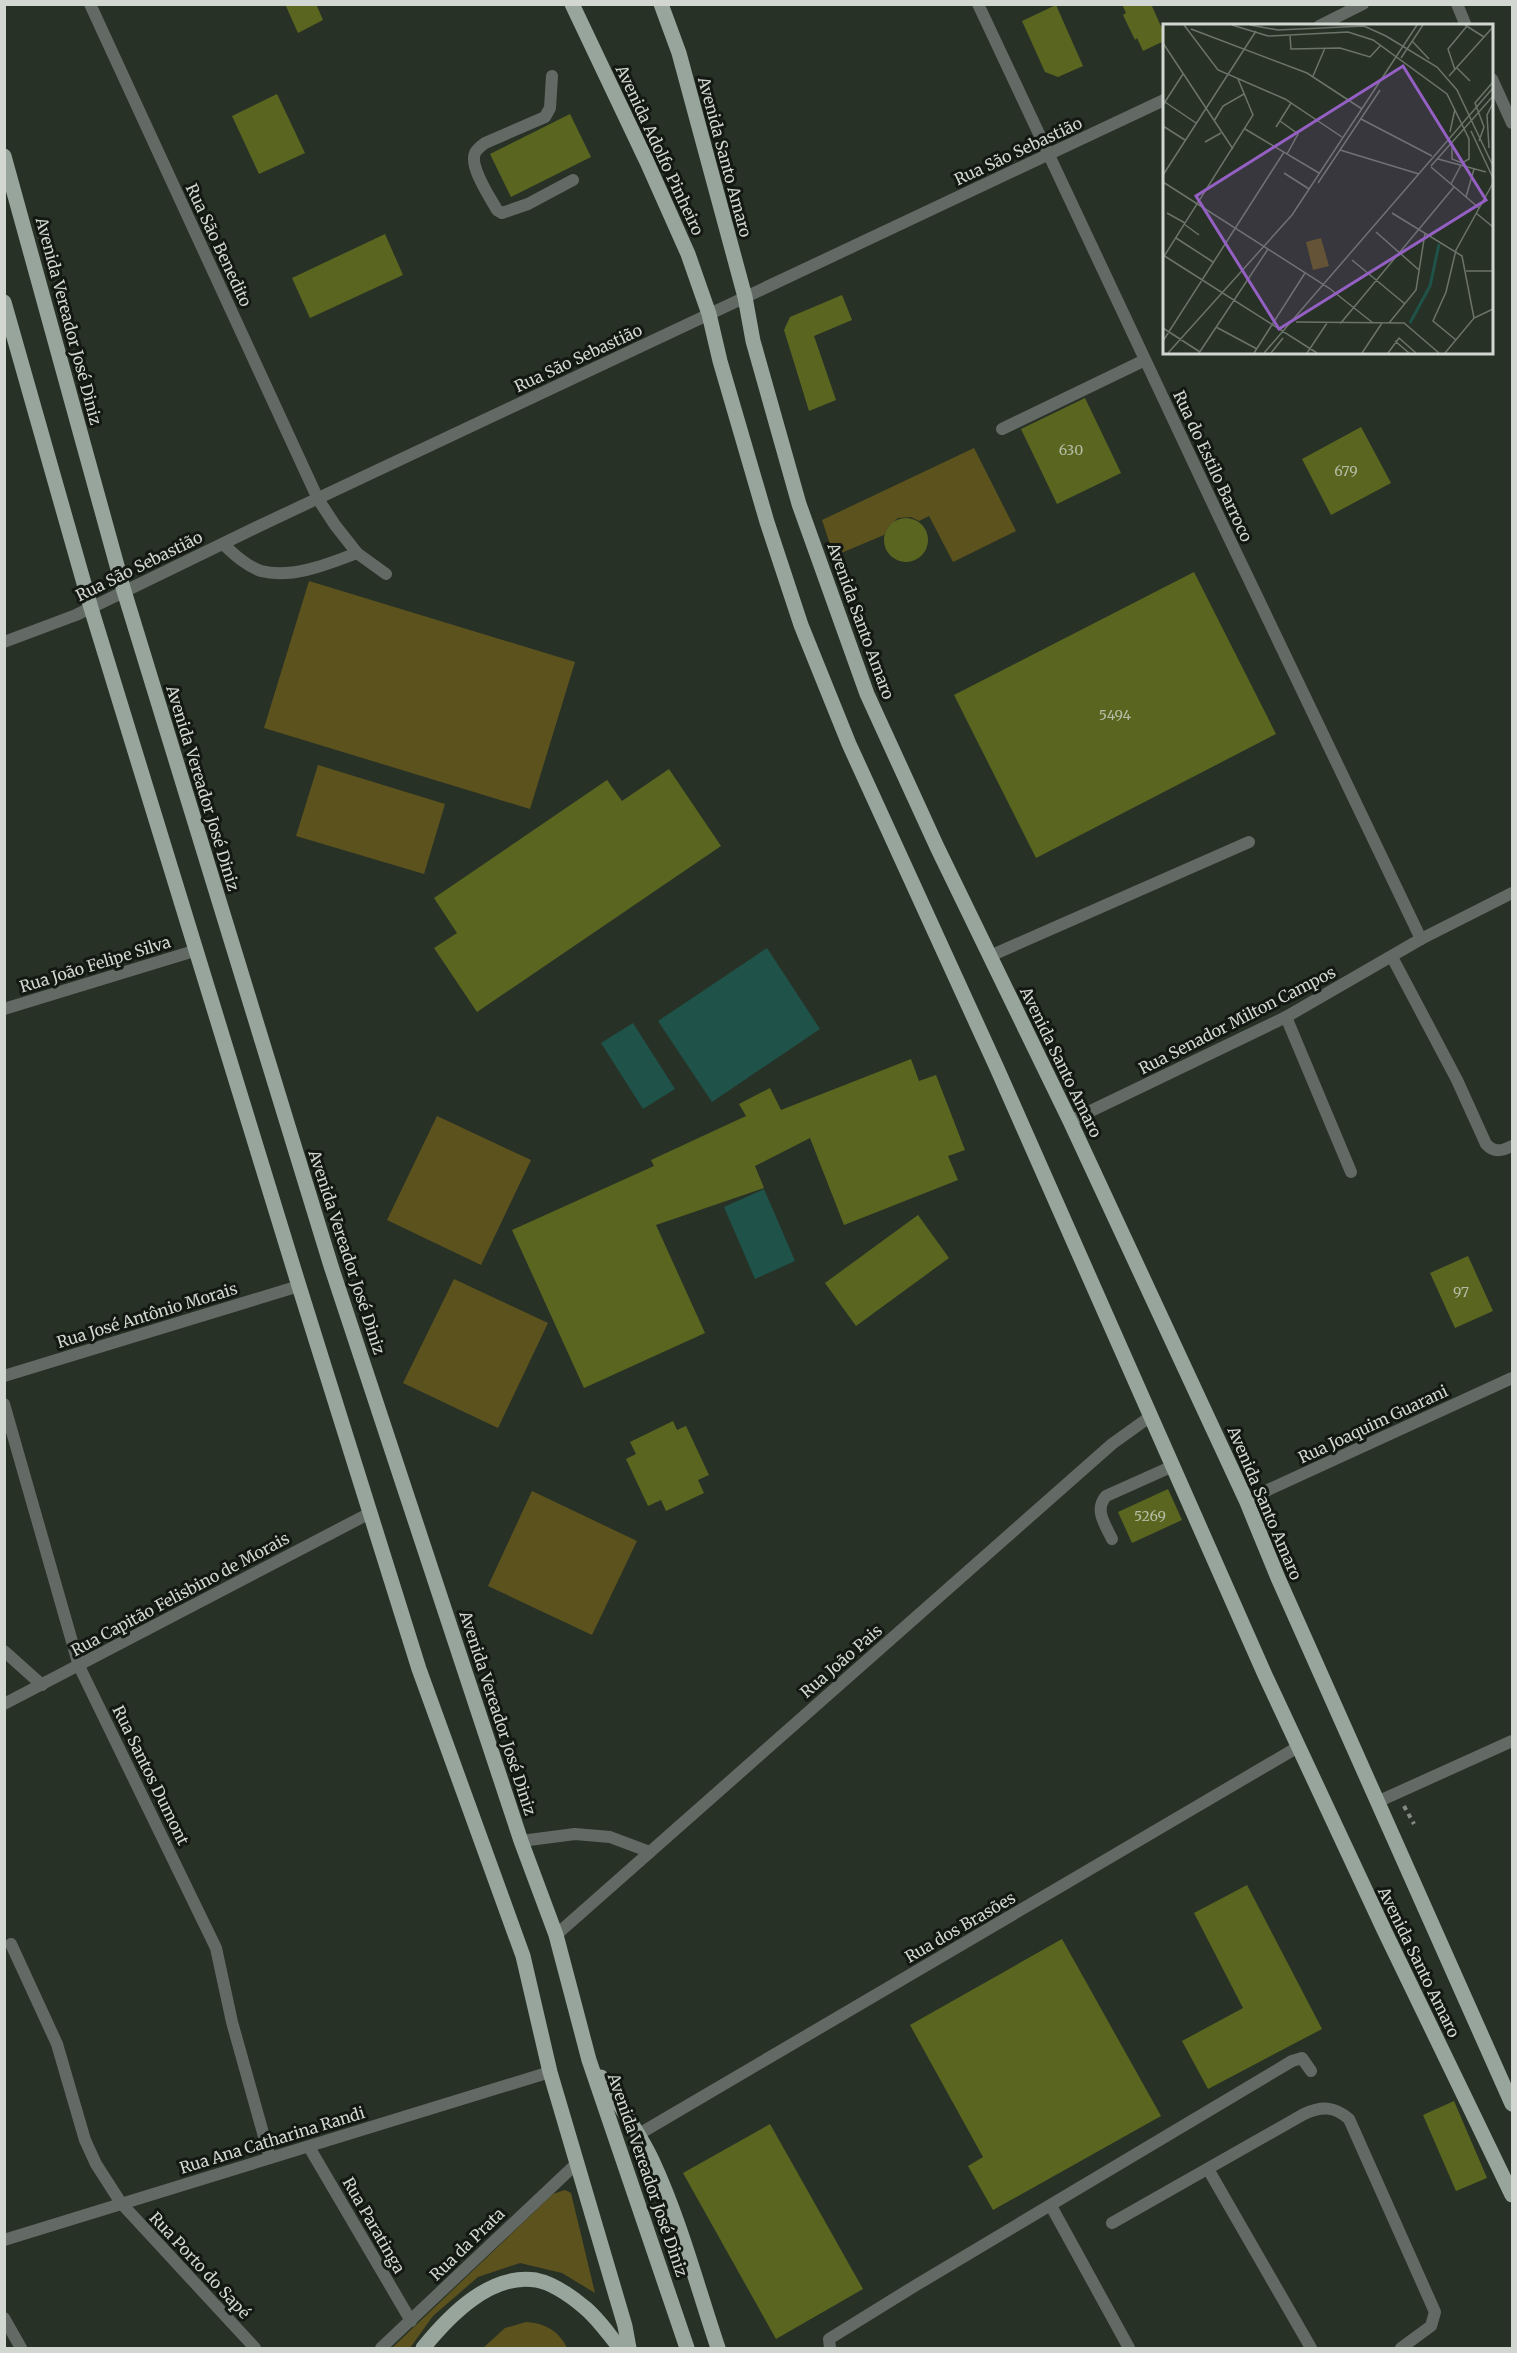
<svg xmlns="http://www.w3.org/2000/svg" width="1517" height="2353" viewBox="0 0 1517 2353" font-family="Merriweather,serif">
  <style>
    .green { fill: #5c521e }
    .water { fill: #1f5248 }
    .building { fill: #5a6620 }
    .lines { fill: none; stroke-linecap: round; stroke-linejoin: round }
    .path { stroke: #838a81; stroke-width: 4; stroke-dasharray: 4.5 4.5; stroke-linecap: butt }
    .lane { stroke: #636a66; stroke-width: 12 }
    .street { stroke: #636a66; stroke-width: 12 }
    .primary { stroke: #97a59c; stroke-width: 15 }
    .labels { text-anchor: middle; stroke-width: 6; stroke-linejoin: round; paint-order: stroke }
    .number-label { font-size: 14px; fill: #b4bca5 }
    .street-label { font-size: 16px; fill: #d2d8d1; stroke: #141813 }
    .inset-river { fill: none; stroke: #1f5248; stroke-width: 3 }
    .inset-road { fill: none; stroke: #6c746a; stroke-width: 1.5 }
    .view { fill: #9560c4; fill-opacity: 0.15; stroke: #9560c4; stroke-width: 3 }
    .inset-edge { fill: none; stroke: #d2d8d1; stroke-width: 3 }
  </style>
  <rect width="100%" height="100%" fill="#283126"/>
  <g class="green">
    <polygon points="974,448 1016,531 953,562 929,516 919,521 911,517 898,518 888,527 884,535 834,556 822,520"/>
    <polygon points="309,581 575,662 530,809 264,728"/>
    <polygon points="318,765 445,804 424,874 296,836"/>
    <polygon points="437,1116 531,1160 481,1265 387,1220"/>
    <polygon points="454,1279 548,1323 498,1428 403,1383"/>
    <polygon points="532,1491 637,1541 592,1635 488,1586"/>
    <polygon points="565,2190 571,2193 595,2293 562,2273 520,2263 478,2277 433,2316 410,2348 392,2348 553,2194"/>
    <path d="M526 2322C545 2323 559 2331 567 2348H483L505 2328Z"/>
  </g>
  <g class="water">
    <polygon points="767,948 820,1029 712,1102 658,1021"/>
    <polygon points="633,1023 675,1089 643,1109 601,1043"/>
    <polygon points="764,1189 795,1261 755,1279 724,1207"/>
  </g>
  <g class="building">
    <polygon points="285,4 316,4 323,20 298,33"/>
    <polygon points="1122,4 1151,4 1164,33 1164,41 1143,51 1137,38 1135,40 1123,15 1126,13"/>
    <polygon points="1056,5 1083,66 1058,77 1045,72 1022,21"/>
    <polygon points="277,94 305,153 259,174 232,116"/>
    <polygon points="570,114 591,157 511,197 490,154"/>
    <polygon points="385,234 403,275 310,318 292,278"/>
    <polygon points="842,295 852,320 814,336 836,400 809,411 784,330 790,317"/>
    <polygon points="1085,398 1121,473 1057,504 1021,429"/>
    <polygon points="1361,427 1391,483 1331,515 1302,459"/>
    <circle cx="906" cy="540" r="22"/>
    <polygon points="1194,572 1276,734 1036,858 954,695"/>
    <polygon points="669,769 721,846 477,1012 434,948 457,933 434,898 607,780 622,801"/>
    <polygon points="911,1059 919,1081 936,1075 965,1150 948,1156 958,1180 844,1225 810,1138 755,1166 764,1188 656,1225 705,1333 584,1388 512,1230 654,1166 651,1160 746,1116 739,1104 770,1088 781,1110"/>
    <polygon points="918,1215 949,1258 856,1326 825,1283"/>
    <polygon points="1468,1256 1493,1311 1455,1328 1430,1273"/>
    <polygon points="673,1421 677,1430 686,1426 709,1475 698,1480 704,1493 666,1511 661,1500 648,1506 626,1459 636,1454 630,1442"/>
    <polygon points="1168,1489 1182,1520 1132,1543 1118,1512"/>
    <polygon points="1247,1885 1322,2029 1208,2089 1182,2041 1243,2008 1194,1913"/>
    <polygon points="1062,1939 1161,2116 993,2210 968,2166 983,2157 910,2025"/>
    <polygon points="1454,2101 1487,2178 1456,2191 1423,2115"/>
    <polygon points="770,2124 863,2289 776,2339 683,2173"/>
  </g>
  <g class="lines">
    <polyline class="path" points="1404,1806 1414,1824"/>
    <g class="lane">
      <path d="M552 76 550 108 545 117 485 143C481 146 477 149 475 153 469 167 490 197 497 210L502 213 528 204 573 180"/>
      <polyline points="318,499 335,525 357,553 386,574"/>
      <path d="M223 544C234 554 246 566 261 571 292 579 328 564 357 553"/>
      <polyline points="1286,1017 1351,1172"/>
      <path d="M1112 1539C1105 1524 1094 1510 1106 1496L1173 1466"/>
      <polyline points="521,1841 575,1834 610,1837 650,1852"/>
      <polyline points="11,1944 57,2044 85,2140 96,2164 121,2203"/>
      <polyline points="1208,2169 1311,2348"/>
      <polyline points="1051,2206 1129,2348"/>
      <path d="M1112 2223 1304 2114C1322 2106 1334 2106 1349 2119L1435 2312 1431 2326 1401 2348"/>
      <polyline points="830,2348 829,2339 918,2284 1292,2061 1302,2058 1311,2071"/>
    </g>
    <g class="street">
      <polyline points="90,4 318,499"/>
      <polyline points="978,4 1219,517 1421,939"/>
      <polyline points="1457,4 1466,26"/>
      <polyline points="1319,26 1363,4"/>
      <polyline points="1492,79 1512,123"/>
      <polyline points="1002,429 1145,360"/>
      <polyline points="4,642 76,615 257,527 1164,100"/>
      <polyline points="990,956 1249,842"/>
      <path d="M1392 957 1457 1080 1486 1144C1494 1153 1502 1151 1512 1146"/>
      <polyline points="4,1009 194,951"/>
      <polyline points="1070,1121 1286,1017 1421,939 1512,893"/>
      <polyline points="4,1376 299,1286"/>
      <polyline points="4,1404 79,1666 216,1948 232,2022 270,2158"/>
      <polyline points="1246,1500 1512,1378"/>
      <polyline points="4,1651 42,1685"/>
      <polyline points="4,1704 370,1513"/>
      <polyline points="1377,1802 1512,1741"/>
      <polyline points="556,1935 1112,1444 1151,1416"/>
      <polyline points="639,2134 1298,1747"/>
      <polyline points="309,2147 411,2321"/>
      <polyline points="121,2203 255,2348"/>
      <polyline points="4,2240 550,2072"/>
      <polyline points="4,2318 21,2348"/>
      <polyline points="381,2348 576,2164"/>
    </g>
    <g class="primary">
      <polyline points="572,4 647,162 688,254 709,314 720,361 767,522 801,625 849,744 996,1066 1265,1675 1385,1932 1512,2195"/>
      <polyline points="661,4 679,53 745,297 753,341 799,504 867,694 937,847 1070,1121 1246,1500 1278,1578 1512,2104"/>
      <polyline points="4,156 124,591 331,1266 521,1841 556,1935 589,2060 687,2348"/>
      <polyline points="4,302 91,608 299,1286 419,1669 523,1956 550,2072 625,2326 629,2348"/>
      <path d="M601 2077C619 2104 638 2131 652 2160 680 2220 697 2286 718 2348"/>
      <path d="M423 2348C449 2316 490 2273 536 2280 552 2283 572 2297 584 2307 598 2318 609 2335 620 2348"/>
    </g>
  </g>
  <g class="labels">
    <g class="number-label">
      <text x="1071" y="455">630</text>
      <text x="1346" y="476">679</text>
      <text x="1115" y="720">5494</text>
      <text x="1461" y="1297">97</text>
      <text x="1150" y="1521">5269</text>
    </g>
    <g class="street-label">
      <text transform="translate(660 150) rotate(65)" y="6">Avenida Adolfo Pinheiro</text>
      <text transform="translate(1018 151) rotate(-25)" y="6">Rua São Sebastião</text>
      <text transform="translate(725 157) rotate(75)" y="6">Avenida Santo Amaro</text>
      <text transform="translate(219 245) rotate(65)" y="6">Rua São Benedito</text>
      <text transform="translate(69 321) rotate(75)" y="6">Avenida Vereador José Diniz</text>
      <text transform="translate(578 358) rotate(-25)" y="6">Rua São Sebastião</text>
      <text transform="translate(1213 466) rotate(65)" y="6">Rua do Estilo Barroco</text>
      <text transform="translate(139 566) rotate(-26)" y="6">Rua São Sebastião</text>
      <text transform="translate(861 621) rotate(70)" y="6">Avenida Santo Amaro</text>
      <text transform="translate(203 788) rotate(73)" y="6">Avenida Vereador José Diniz</text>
      <text transform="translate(95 964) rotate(-17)" y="6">Rua João Felipe Silva</text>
      <text transform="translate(1237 1020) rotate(-27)" y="6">Rua Senador Milton Campos</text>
      <text transform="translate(1061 1062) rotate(64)" y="6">Avenida Santo Amaro</text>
      <text transform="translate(347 1252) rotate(72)" y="6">Avenida Vereador José Diniz</text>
      <text transform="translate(147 1315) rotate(-17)" y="6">Rua José Antônio Morais</text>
      <text transform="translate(1373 1424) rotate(-25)" y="6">Rua Joaquim Guarani</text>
      <text transform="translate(1265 1503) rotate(67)" y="6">Avenida Santo Amaro</text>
      <text transform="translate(180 1594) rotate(-28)" y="6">Rua Capitão Felisbino de Morais</text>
      <text transform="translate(841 1661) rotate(-41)" y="6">Rua João Pais</text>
      <text transform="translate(498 1713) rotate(72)" y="6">Avenida Vereador José Diniz</text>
      <text transform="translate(151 1775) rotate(64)" y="6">Rua Santos Dumont</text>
      <text transform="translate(960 1927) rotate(-30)" y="6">Rua dos Brasões</text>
      <text transform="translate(1419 1962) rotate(64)" y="6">Avenida Santo Amaro</text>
      <text transform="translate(272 2140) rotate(-17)" y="6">Rua Ana Catharina Randi</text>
      <text transform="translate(648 2175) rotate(71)" y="6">Avenida Vereador José Diniz</text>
      <text transform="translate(374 2225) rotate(60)" y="6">Rua Paratinga</text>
      <text transform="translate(467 2244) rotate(-44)" y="6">Rua da Prata</text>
      <text transform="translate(200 2265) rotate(47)" y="6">Rua Porto do Sapé</text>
    </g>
  </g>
  <g transform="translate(1163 24)">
    <rect width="330" height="330" fill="#283126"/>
    <path d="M158 214 166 242 150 246 143 218Z" fill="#5c521e"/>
    <path class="inset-river" d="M247 299 267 262 276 220"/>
    <path class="inset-road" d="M21 1 55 46 122 75 179 113M69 1 105 12 185 8 210 16 284 70 306 115V135L299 139 289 135V120M87 1 115 6 201 2 223 12 274 43 294 66 330 142M302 1 321 13M28 5 144 49 199 85M127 12 128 25 177 24 207 33 218 21M249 17 266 35M0 19 70 125M238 34 260 1M294 44 307 57M292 46 285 25 304 2M150 52 162 24M286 52 330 3M2 78 33 99M0 81 20 50M198 95 269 132M51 97 60 82 81 70M117 97 135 110 124 130M0 102 22 116M113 103 128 79M82 105 156 149M308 107 330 154M287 108 292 85M316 117 321 103 312 79 330 58M42 118 58 109M326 124 324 91 330 79M177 126 256 150M275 135 323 148M268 142 330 72M268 143 316 184M121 149 146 165M0 151 93 7M0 158 166 264 210 299M155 159 217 66M288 160 298 141M303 173 311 145M4 189 22 199M229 189 299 232 311 294M313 189 330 203M21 200 36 211M213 208 256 246M13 214 50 238M0 231 154 329M0 234 90 91 75 55M189 236 242 280M303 247H330M133 298 241 299 276 329M226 299 253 266 262 209M177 300 291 163M53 303 94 325M0 304 37 328M293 316 270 297 283 268 293 226 330 159M0 317 121 128M232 317 246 329M5 329 129 191 254 1M36 329 105 225M91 329 142 249M101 329 330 64M108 329 120 314M144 329 164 299M199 329 219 299M225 329 236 314 253 329M282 329 311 294 330 285"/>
    <path class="view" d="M240 42 323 176 116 305 33 172Z"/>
    <rect width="330" height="330" class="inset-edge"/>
  </g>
  <rect width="1517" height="2353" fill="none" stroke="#d2d8d1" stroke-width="12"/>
</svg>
